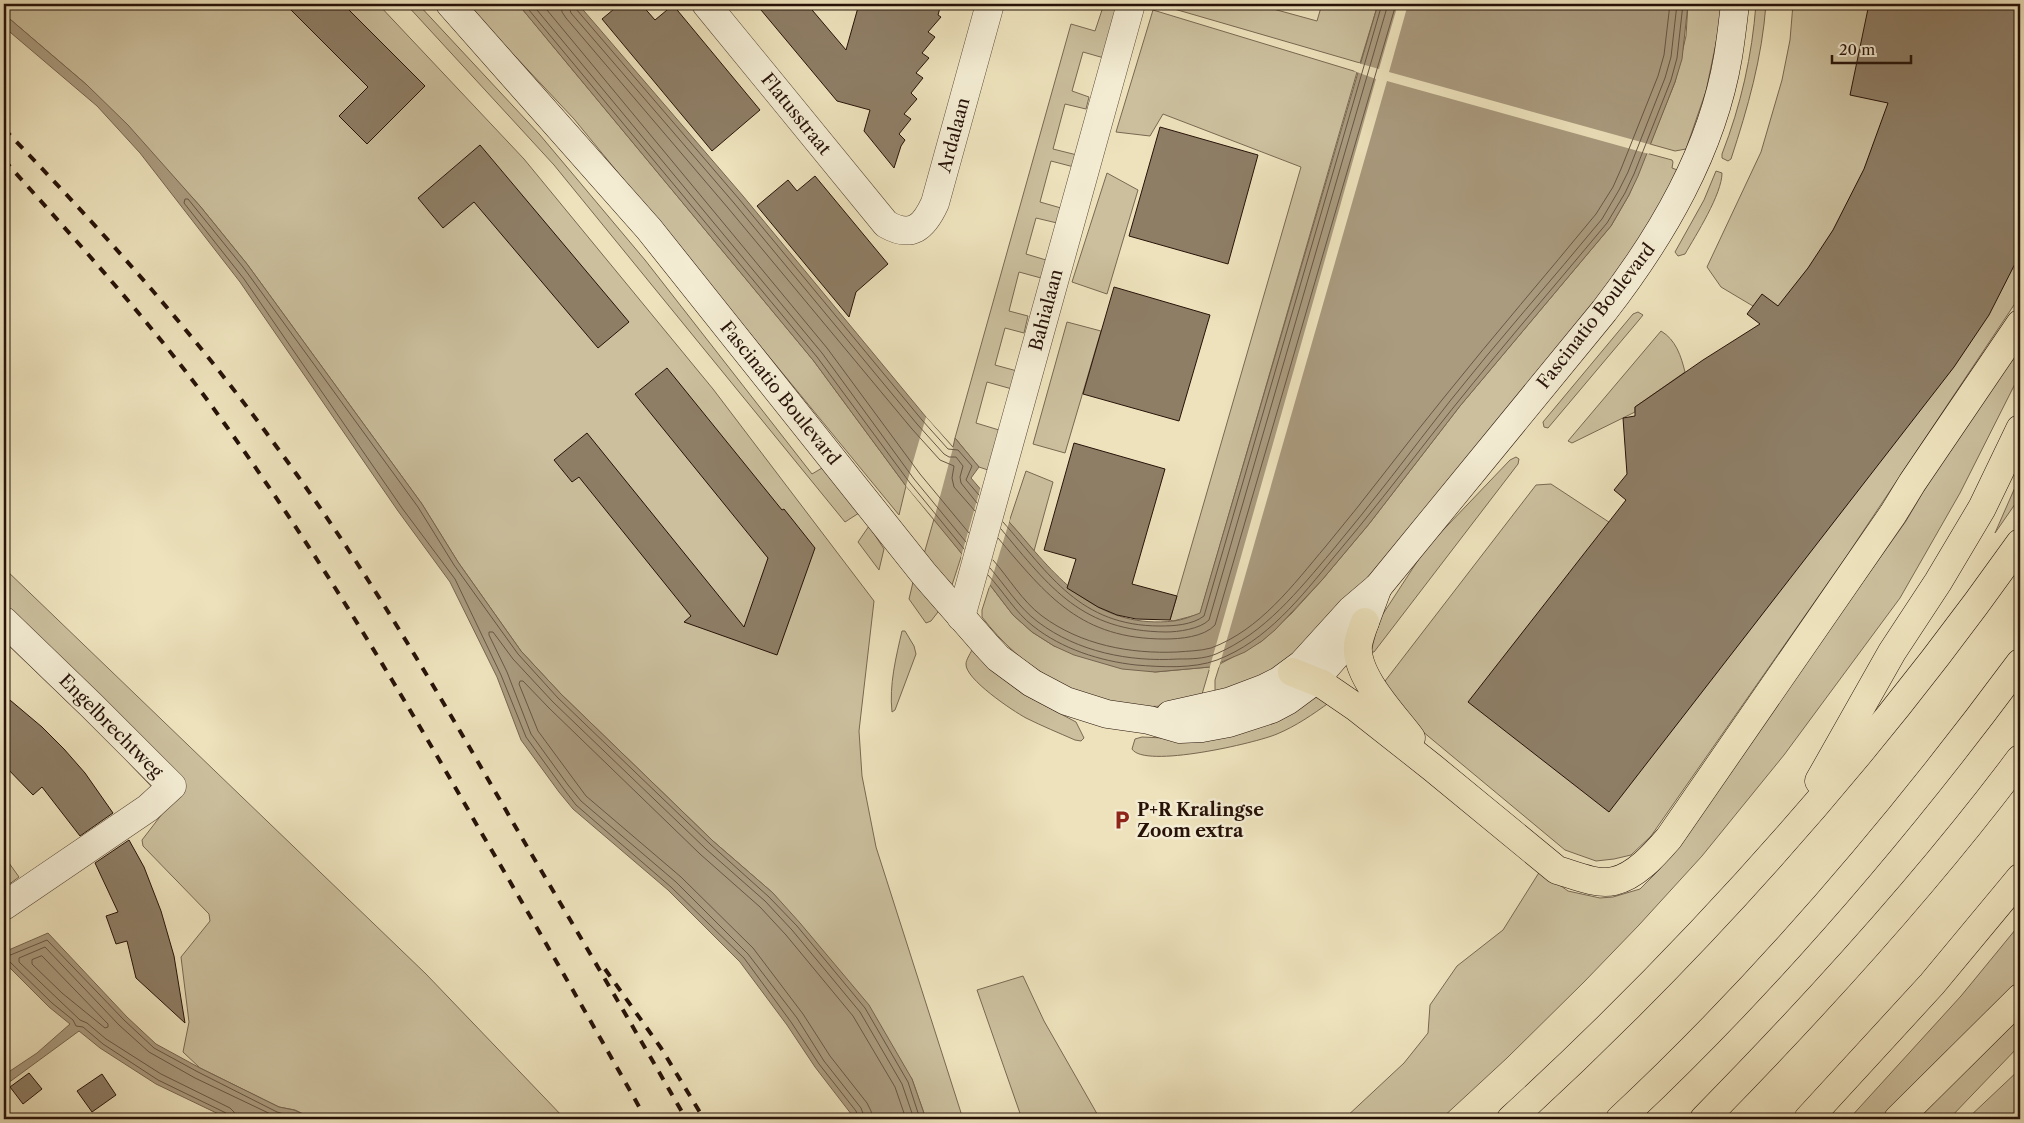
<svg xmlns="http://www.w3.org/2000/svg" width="2024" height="1123" viewBox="0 0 2024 1123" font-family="'Libre Caslon Text',serif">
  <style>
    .green { fill: #cbbf9d; stroke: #796852 }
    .water { fill: #aa9b7f; stroke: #76644f }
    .pier { fill: #ede2bc }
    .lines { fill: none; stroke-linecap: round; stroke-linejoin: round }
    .shore { stroke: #685644; stroke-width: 1 }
    .building { fill: #8e7e66; stroke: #271208 }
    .street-casing { stroke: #584635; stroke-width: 29 }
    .secondary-casing { stroke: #271208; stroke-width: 29 }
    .highway-casing { stroke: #271208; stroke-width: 29 }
    .street { stroke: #f3ecd3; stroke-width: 28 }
    .secondary { stroke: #f3ecd3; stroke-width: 28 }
    .highway { stroke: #ede2bc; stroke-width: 28 }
    .rail { stroke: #271208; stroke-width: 4; stroke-dasharray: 9 9; stroke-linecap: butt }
    .labels { text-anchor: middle; stroke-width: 5; stroke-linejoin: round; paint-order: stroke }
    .street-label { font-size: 18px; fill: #271208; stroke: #f3ecd3 }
    .poi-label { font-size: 18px; font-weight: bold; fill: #271208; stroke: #f3ecd3; text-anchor: start }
  </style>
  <rect width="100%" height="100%" fill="#ede2bc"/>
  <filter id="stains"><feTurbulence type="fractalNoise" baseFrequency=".004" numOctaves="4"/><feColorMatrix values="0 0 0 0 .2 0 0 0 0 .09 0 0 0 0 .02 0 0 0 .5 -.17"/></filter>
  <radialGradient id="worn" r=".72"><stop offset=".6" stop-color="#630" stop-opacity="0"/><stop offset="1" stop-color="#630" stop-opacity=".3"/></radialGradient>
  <g class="green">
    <polygon points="4,4 378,4 524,159 713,389 874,601 859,731 862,776 876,847 963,1119 926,1119 912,1079 773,893 713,841 561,694 521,651 458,562 422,504 247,264 200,206 87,85 4,14"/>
    <polygon points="406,4 418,4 540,135 645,260 812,474 822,468 859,513 845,522 554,165"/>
    <polygon points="466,4 518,4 813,360 906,486 899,515 574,119"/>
    <polygon points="1104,4 1119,4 1104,58 1083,52 1072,91 1089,97 1086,109 1065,104 1053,149 1077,155 1074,167 1051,161 1040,202 1061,208 1057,223 1036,218 1026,254 1046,260 1041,278 1019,272 1009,311 1028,316 1024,333 1005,328 995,365 1017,371 1012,389 987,382 976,423 999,430 988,470 979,467 955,438 1071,24 1095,31"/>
    <polygon points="1157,4 1255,4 1317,21 1322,4 1378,4 1360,63"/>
    <polygon points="1688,4 1722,4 1717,38 1706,91 1686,149 1675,151 1650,144 1675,82 1686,36"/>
    <path d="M1756 4H1766C1762 58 1748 107 1731 159L1728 161 1722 158V154C1741 105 1752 56 1756 4Z"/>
    <polygon points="1793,4 2020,4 2020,296 1846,557 1651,836 1631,855 1614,859 1596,861 1565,850 1422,731 1382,685 1536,485 1551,484 1618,528 1773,318 1721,287 1707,267 1761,152 1782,80 1790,40"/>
    <polygon points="1153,10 1357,72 1200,614 1173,621 1170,620 1301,167 1163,114 1150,136 1116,132"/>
    <polygon points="1646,153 1672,160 1673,162 1672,168 1680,171 1668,196 1604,292 1327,631 1296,660 1215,697 1215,680 1220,664 1262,641 1292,613 1322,580 1369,524 1460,406 1611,226 1629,195"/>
    <path d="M1716 171 1722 173C1722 194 1696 235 1685 254L1678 256 1675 252 1704 200Z"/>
    <polygon points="1107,173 1138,190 1107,294 1072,282"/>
    <polygon points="1638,312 1643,315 1639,320 1548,428 1544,427 1543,422 1633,314"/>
    <polygon points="1067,322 1101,331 1065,453 1033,444"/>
    <path d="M1661 331C1676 340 1681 356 1685 372L1635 407V412L1572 443 1568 441Z"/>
    <polygon points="2020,344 2020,374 1960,493 1900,598 1784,755 1702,856 1639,925 1584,982 1507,1058 1441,1119 1344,1119 1404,1063 1428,1033 1430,1005 1457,966 1503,930 1540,871 1568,891 1600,898 1613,897 1640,889 1659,870 1906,521 1959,431"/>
    <polygon points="1516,457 1519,459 1518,464 1374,652 1371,652 1379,620 1426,548 1510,460"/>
    <polygon points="1026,471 1053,482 1034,551 1009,522"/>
    <polygon points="2020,476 2020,497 1995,533"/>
    <polygon points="934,519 962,554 952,585 924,554"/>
    <polygon points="869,526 884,549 879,570 858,542"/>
    <polygon points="4,568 426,974 565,1119 314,1119 295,1110 279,1107 200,1068 183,1052 189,1022 181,957 210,921 209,914 143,846 142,840 169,805 105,738 4,641"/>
    <polygon points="914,578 937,608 938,612 931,621 926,623 909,599"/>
    <path d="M990 585 1013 615 1032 632 1054 646 1155 672 1210 667 1200 701C1181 703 1161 708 1142 706 1076 701 1022 669 982 617V610Z"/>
    <path d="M902 631H905L914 646 916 654 895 710 892 712C889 685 896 657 902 631Z"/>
    <path d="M972 650 993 671 1023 694 1076 722 1084 738 1081 741 1075 740C1059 733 1042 726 1026 718 1013 711 965 679 966 664 966 660 970 654 972 650Z"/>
    <path d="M1314 694 1330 702C1312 715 1296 726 1277 734 1256 743 1144 769 1132 749L1135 739 1142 737 1186 739Z"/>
    <polygon points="4,856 19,877 4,888"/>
    <polygon points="2020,924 2020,979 1879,1119 1849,1119 1961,996"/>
    <polygon points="1023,976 1044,1021 1100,1119 1022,1119 977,990"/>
    <polygon points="2020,1017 2020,1045 1949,1119 1917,1119"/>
    <polygon points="2020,1069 2020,1119 1967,1119"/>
  </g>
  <g class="water">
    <path d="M518 4H578L743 196 926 417 953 447 955 438 979 467 971 478C987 497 1003 515 1019 533 1062 584 1101 629 1174 621 1183 620 1192 616 1200 613L1378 4H1688L1682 59 1675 82 1638 176 1629 195 1611 226 1460 406 1369 524 1322 580 1275 630 1262 641 1245 652 1210 667 1155 672 1122 669 1074 655 1054 646 1032 632 1013 615 990 585 962 554 906 486 813 360Z"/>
    <polygon points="4,14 87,85 128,125 200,206 247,264 422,504 458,562 521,651 561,694 713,841 773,893 800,923 869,1005 912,1079 926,1119 855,1119 815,1067 787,1025 740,962 668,890 573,809 559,792 521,740 497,677 450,582 398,511 240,282 140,153 97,106 4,27"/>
    <polygon points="48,933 127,1017 156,1044 200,1068 279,1107 294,1110 314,1119 229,1119 156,1084 100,1048 79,1031 4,1086 4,1075 37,1053 70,1024 49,1007 4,962 4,952"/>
  </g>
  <g class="pier">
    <polygon points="1398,4 1408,4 1389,72 1652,145 1649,154 1387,81 1219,667 1209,670 1376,79 1354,71 1358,63 1379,69"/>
    <polygon points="926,417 953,448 934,519 906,486"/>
    <polygon points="981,486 1010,519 989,588 961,557"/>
  </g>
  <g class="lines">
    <g class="shore">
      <polyline points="524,4 817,357 910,483 964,549"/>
      <polyline points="532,4 822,353 914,479 966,542"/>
      <polyline points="542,4 827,348 920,474 969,533"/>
      <polyline points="561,4 562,12 566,18 728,208 912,429 940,460 954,466 952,478 954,487 975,511"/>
      <polyline points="568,4 571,13 734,203 917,424 944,454 949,457 956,457 963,466 960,477 961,483 977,503"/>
      <polyline points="575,4 576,9 739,199 922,420 948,449 958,450 972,466 966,480 979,495"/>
      <path d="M1003 522C1050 575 1080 626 1160 626 1174 626 1192 625 1204 616L1382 4"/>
      <path d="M1001 529C1051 589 1082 631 1166 632 1178 632 1200 629 1209 620L1388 4"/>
      <path d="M998 538C1048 597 1081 639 1165 639 1180 639 1204 637 1215 625L1396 4"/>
      <path d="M993 560C1009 578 1022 601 1042 616 1081 645 1130 654 1177 652 1188 651 1200 651 1211 648 1260 630 1293 585 1326 546 1367 497 1405 445 1446 395 1495 334 1546 275 1596 214L1613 187 1621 169 1658 76 1664 55 1670 4"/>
      <path d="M990 568C1006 586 1018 607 1038 622 1078 652 1129 662 1178 659 1190 659 1204 659 1216 654 1265 633 1298 591 1332 551 1373 502 1411 451 1450 401 1499 339 1552 280 1602 219L1619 190 1628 172 1665 78 1671 57 1677 4"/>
      <path d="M988 575C1004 592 1015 612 1033 626 1062 649 1100 661 1136 665 1161 667 1193 669 1217 660 1267 641 1301 597 1334 557 1367 518 1399 477 1430 437 1487 364 1548 294 1607 223L1625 193 1634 174 1671 80 1677 58 1683 4"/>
      <polygon points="42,956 108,1024 108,1027 105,1028 62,993 32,964 32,960"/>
      <polyline points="229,1119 226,1113 158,1080 103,1044 83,1027 76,1026 73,1020 52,1003 8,960 8,956 47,940 124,1020 154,1048 198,1072 277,1112 302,1119"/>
      <polyline points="236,1119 234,1112 230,1108 161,1074 106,1039 87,1023 80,1020 19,962 19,958 45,947 119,1025 149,1052 195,1078 281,1119"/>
      <polyline points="859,1119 856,1111 819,1064 791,1022 744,958 671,887 576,805 563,788 526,737 501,675 455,579 402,508 244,279 184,203 185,199 188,199 243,267 418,507 454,565 518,654 558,698 710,844 769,897 797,926 865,1008 908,1082 920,1119"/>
      <polyline points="865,1119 861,1108 824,1061 797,1018 748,954 676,882 581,801 568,785 531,734 507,672 489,635 489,632 493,632 513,659 553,702 706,849 765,901 792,930 860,1012 902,1084 914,1119"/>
      <polyline points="873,1119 871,1111 867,1103 830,1056 803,1014 753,948 681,877 586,796 538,731 519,684 520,681 523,681 549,708 700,854 760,907 786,935 853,1016 895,1087 906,1119"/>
    </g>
  </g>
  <g class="building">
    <polygon points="285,4 343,4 425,86 367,144 339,116 368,87"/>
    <polygon points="620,4 641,4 655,20 673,5 760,110 712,151 602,19"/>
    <polygon points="756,4 807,4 846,50 859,4 941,4 938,15 941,17 928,32 935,37 922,53 929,58 916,73 923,78 911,93 917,99 904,114 911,119 899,134 905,140 901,146 894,168 864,131 870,110 837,101"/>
    <polygon points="1869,4 2020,4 2020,254 1989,315 1954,367 1609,812 1468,702 1626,500 1614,490 1627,474 1623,418 1635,416 1635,407 1703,360 1760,324 1747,314 1762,294 1778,306 1808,268 1833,230 1864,169 1888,103 1850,95"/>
    <polygon points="1160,127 1258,155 1228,264 1129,236"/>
    <polygon points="480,145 629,322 598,348 474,202 443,228 418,198"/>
    <polygon points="815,176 888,264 856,292 849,317 757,206 788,180 797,191"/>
    <polygon points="1114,287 1210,315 1179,421 1083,394"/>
    <polygon points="667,368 782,510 784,509 815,548 777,655 684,622 691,616 579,477 572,482 554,460 587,433 744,627 768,558 635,394"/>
    <polygon points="1074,443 1165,469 1132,584 1177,596 1170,620 1136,619 1117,615 1098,607 1067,588 1076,559 1044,550"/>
    <polygon points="4,695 42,727 64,749 85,773 113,813 80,836 42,787 33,795 4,765"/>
    <polygon points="129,840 144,867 161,911 174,956 185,1023 136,978 127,941 116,944 106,916 118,912 95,863"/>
    <polygon points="29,1073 42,1089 23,1104 10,1087"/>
    <polygon points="102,1074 116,1095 92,1112 77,1091"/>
  </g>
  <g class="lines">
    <defs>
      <g id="street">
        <path d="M706 4 886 224C912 239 924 227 935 203L990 4"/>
        <polyline points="961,617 1131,4"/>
        <polyline points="4,621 91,705 172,786 148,808 4,906"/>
      </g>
      <g id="secondary">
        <polyline points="450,4 649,229 924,574 986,645 998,658 1032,683 1066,701 1107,714 1149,720 1180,729 1202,728 1229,723 1272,709 1287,701 1314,681 1365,622 1378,587"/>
        <path d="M1170 715 1228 702 1265 688 1279 681 1302 664 1351 610 1378 587 1604 311C1662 236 1712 151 1728 57 1731 39 1733 21 1735 4"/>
      </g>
      <g id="highway">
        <path d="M1365 622C1362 630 1359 638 1358 645 1355 676 1394 715 1411 738"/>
        <path d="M1292 672 1322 684 1357 708 1433 768 1557 870C1574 875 1596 885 1614 881 1636 876 1655 854 1669 838L1893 514 1912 483 2020 324"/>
        <polyline points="1819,781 1892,652 1938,582 1982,508 2020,429"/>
        <path d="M1511 1119C1700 946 1872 752 2020 543"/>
        <path d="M1620 1119C1768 981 1900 825 2020 663"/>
        <path d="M1704 1119C1815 1006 1924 887 2020 759"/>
        <polyline points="1808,1119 1932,984 2020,878"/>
        <polyline points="1898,1119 2020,998"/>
      </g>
    </defs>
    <use href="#street" class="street-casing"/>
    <use href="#secondary" class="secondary-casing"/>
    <use href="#highway" class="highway-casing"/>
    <use href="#street" class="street"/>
    <use href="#secondary" class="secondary"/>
    <use href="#highway" class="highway"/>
    <g class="rail">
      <path d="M4 129C101 229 194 333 276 446 365 566 440 696 515 826 572 923 630 1021 686 1119"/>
      <path d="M4 160C80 245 158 330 224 423 317 552 399 689 478 827 535 924 591 1021 646 1119"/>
      <polyline points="605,969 661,1048 704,1119"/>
    </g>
  </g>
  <defs>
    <symbol id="parking-bare" viewBox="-9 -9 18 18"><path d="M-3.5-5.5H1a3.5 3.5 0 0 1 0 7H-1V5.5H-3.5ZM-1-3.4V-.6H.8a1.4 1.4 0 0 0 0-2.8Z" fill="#8f2418" stroke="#f3ecd3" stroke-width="2.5" paint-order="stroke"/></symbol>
  </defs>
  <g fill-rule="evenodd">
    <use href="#parking-bare" x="1108" y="806" width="28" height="28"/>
  </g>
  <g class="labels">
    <g class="street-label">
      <text transform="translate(796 114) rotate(51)" y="6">Flatusstraat</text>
      <text transform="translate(954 135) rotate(-75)" y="6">Ardalaan</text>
      <text transform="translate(1046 310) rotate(-75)" y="6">Bahialaan</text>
      <text transform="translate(1596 316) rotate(-52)" y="6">Fascinatio Boulevard</text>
      <text transform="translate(780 393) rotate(51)" y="6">Fascinatio Boulevard</text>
      <text transform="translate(111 726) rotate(45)" y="6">Engelbrechtweg</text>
    </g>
    <g class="poi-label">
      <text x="1137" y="816">P+R Kralingse<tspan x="1137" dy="21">Zoom extra</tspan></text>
    </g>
  </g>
  <rect width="2024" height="1123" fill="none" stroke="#ede2bc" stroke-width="20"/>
  <rect x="5" y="5" width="2014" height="1113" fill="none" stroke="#271208" stroke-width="2.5"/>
  <rect x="10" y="10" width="2004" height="1103" fill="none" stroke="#271208"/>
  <path d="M1832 55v8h79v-8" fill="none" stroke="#271208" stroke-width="2.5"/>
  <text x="1839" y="55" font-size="15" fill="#271208" stroke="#f3ecd3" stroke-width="4" paint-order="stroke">20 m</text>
  <rect width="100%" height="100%" filter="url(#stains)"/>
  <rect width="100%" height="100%" fill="url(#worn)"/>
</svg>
